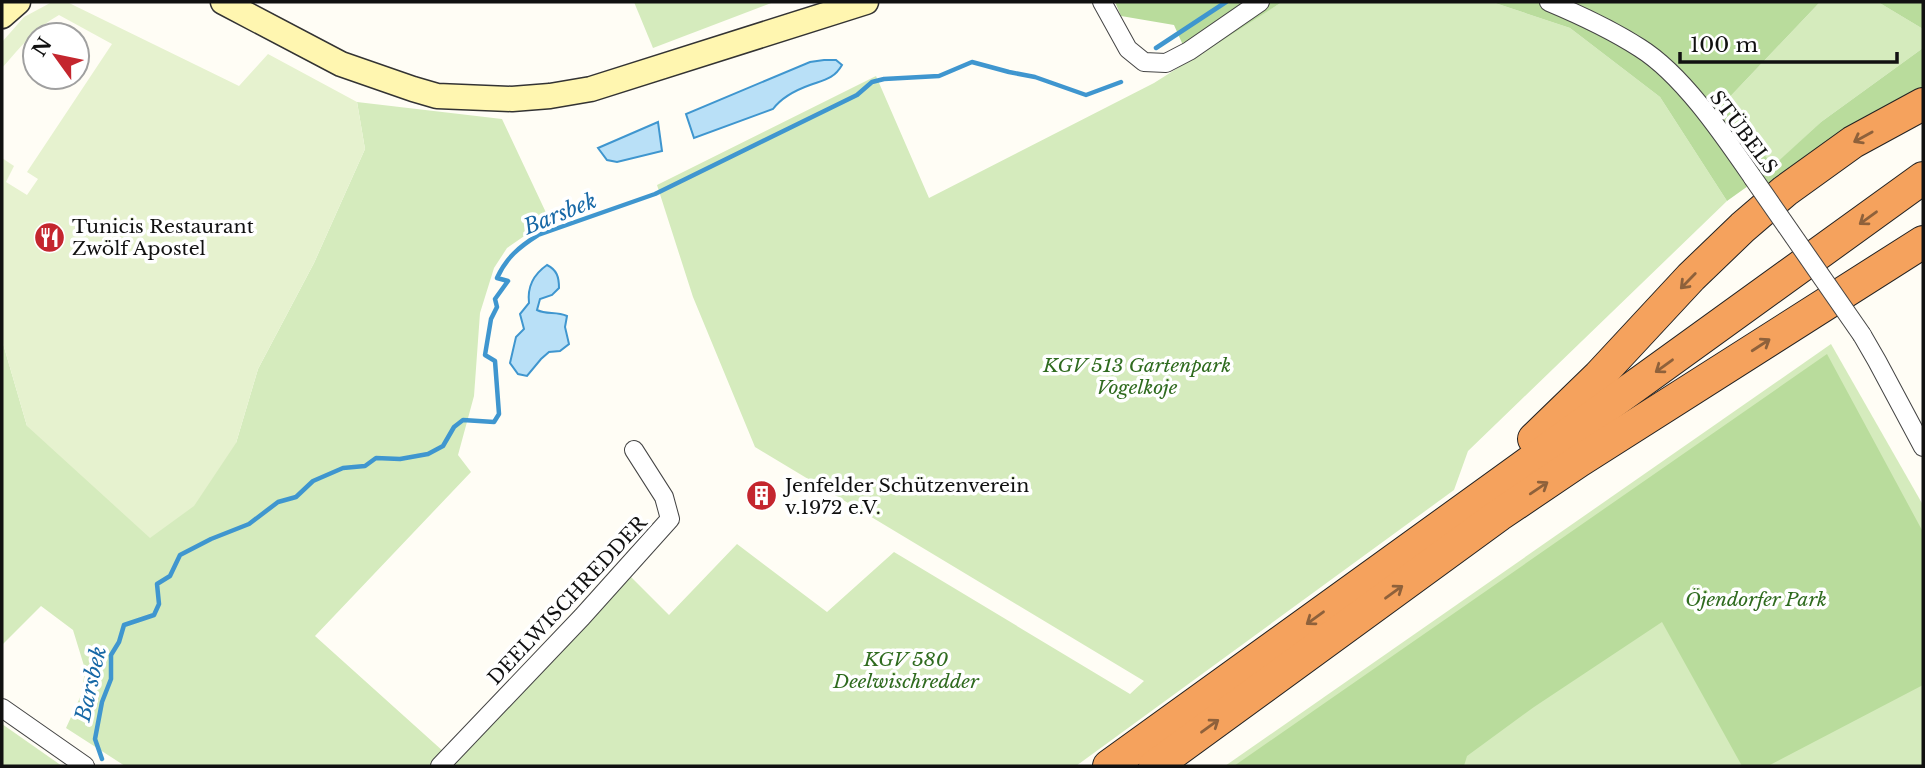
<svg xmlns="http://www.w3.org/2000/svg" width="1925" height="768" viewBox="0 0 1925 768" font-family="'Libre Baskerville',serif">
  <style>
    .green { fill: #d5ebbd }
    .forest { fill: #b9dc9c }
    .pitch { fill: #e6f2cf }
    .water { fill: #b9e0f7; stroke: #3f96cf; stroke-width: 2 }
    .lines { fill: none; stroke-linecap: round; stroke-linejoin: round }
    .stream { stroke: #3f96cf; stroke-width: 4.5 }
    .street-casing { stroke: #444; stroke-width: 20 }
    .secondary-casing { stroke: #333; stroke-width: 27 }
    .highway-casing { stroke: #222; stroke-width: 34 }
    .street { stroke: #fff; stroke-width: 18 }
    .secondary { stroke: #fff6b0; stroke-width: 24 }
    .highway { stroke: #f5a25d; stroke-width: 32 }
    .street-bridge-casing { stroke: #444; stroke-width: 20; stroke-linecap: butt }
    .street-bridge { stroke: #fff; stroke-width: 18 }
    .oneway { stroke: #8e613b }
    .labels { text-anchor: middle; stroke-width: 7; stroke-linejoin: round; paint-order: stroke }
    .street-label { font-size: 19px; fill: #111; stroke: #fff }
    .poi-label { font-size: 19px; fill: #111; stroke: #fff; text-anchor: start }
    .park-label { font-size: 19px; font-style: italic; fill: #2f6b1f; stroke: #fff }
    .water-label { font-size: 21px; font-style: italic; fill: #1768a6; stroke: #fff }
  </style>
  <rect width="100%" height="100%" fill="#fffdf5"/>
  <g class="green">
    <polygon points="634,2 774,2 653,48"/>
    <polygon points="1282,2 1492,2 1570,28 1660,97 1727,201 1468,451 1454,490 1076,766 125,766 66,728 82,693 85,669 73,630 41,606 2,645 2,340 27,426 236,443 258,369 314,263 365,149 357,102 502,119 549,219 507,248 494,268 480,313 474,396 458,455 471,472 315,636 454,761 628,574 669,615 737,544 827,612 894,552 1130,694 1144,681 755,447 693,297 657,185 876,76 929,198 1154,83"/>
    <polygon points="1820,2 1878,2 1923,29 1923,48 1821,122 1773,167 1724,103"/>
    <polygon points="1831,344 1923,505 1923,766 1225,766"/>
    <polygon points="2,724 62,766 2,766"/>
  </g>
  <g class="forest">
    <polygon points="1115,2 1282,2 1190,61 1174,25 1121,16"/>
    <polygon points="1492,2 1820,2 1724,103 1773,166 1821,122 1923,48 1923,91 1771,191 1762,176 1727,201 1660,97 1570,28"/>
    <polygon points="1878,2 1923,2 1923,29"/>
    <polygon points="1827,354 1923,532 1923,685 1768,766 1742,766 1662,622 1534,707 1467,756 1464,766 1234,766"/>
  </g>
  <path class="pitch" d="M52 2H67L239 86 268 54 357 102 365 149 314 263 258 369 236 443 194 506 150 538 27 426 2 340V158L14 166 6 182 27 195 38 179 27 172 112 44 59 15C35 28 20 48 2 68V42L24 17Z"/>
  <g class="water">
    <path d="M824 60H836L842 65C834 79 824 80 810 85 796 90 782 97 773 109L694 138 686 114 810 62Z"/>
    <polygon points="658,122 662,151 617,162 607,160 598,148"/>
    <path d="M547 265C557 270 559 277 559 288L552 295 540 299 537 310C547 315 556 311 567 316L565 327 569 344 560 351 549 352 541 359 527 376 518 374 510 363 516 337 524 329 520 314 529 303C527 286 534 274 547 265Z"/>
  </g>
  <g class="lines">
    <g class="stream">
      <polyline points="1156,48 1226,2"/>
      <path d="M102 759 95 739 102 702 111 679V655L119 642 124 625 154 615 159 604 157 584 170 576 180 555 211 539 249 524 278 502 296 497 313 481 343 468 365 466 376 458 400 459 428 454 443 446 454 427 463 420 494 422 499 414 495 361 485 355 491 319 497 307 495 299 508 281 497 278C506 258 519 247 538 235L655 194 857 95 872 82 884 79 939 76 972 62 1009 72 1035 77 1086 95 1121 82"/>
    </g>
    <defs>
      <g id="street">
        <polyline points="1102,2 1128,49 1144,62 1166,63 1189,51 1260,2"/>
        <path d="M1549 2C1580 15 1612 30 1640 48 1683 75 1724 136 1753 178"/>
        <polyline points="1862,335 1877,361 1923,447"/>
        <polyline points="2,708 85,766"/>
        <polyline points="440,766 582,617 670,519 664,497 634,450"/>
      </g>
      <g id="secondary">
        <polyline points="223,2 341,64 413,89 437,96 512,99 550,96 591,89 866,2"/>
        <polyline points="2,16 18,2"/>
      </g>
      <g id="highway">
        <polyline points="1534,439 1599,376 1691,277 1743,227 1785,191 1853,142 1923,104"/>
        <polyline points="1109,766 1923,178"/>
        <polyline points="1155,766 1499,515 1579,461 1923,242"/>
      </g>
    </defs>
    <use href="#street" class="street-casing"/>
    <use href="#secondary" class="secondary-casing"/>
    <use href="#highway" class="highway-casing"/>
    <use href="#street" class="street"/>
    <use href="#secondary" class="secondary"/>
    <use href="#highway" class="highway"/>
    <defs>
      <polyline id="street-bridge" points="1753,178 1862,335"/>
    </defs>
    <use href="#street-bridge" class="street-bridge-casing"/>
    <use href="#street-bridge" class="street-bridge"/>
  </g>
  <defs><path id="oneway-shaft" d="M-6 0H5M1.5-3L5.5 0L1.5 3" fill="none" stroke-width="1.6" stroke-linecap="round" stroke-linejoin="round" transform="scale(1.75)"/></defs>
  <g class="oneway">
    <use href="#oneway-shaft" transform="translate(1863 137) rotate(151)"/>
    <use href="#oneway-shaft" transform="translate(1868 218) rotate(144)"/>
    <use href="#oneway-shaft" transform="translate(1688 281) rotate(134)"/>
    <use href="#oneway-shaft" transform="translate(1761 345) rotate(-33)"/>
    <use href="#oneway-shaft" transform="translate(1664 366) rotate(144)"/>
    <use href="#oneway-shaft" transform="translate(1539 488) rotate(-34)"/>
    <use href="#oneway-shaft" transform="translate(1394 592) rotate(-36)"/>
    <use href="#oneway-shaft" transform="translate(1315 618) rotate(144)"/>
    <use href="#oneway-shaft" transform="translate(1210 726) rotate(-36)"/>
  </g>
  <defs>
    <symbol id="restaurant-disc" viewBox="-11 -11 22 22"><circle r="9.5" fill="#c4262e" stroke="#fff"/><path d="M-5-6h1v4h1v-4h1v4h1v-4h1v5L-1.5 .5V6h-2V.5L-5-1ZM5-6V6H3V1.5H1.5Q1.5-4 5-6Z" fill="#fff"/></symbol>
    <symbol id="building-disc" viewBox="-11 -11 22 22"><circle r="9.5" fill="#c4262e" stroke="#fff"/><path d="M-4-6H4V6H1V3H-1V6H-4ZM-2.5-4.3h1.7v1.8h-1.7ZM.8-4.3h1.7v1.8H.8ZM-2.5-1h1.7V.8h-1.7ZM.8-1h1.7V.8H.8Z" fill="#fff"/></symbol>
  </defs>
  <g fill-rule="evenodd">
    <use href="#restaurant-disc" x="32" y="220" width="35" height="35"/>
    <use href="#building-disc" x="744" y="478" width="35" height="35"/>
  </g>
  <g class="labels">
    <g class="street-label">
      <text transform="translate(1744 132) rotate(53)" y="7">STÜBELS</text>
      <text transform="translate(567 600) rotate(-47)" y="7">DEELWISCHREDDER</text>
    </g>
    <g class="poi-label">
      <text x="72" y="233">Tunicis Restaurant<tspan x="72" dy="22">Zwölf Apostel</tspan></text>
      <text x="785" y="492">Jenfelder Schützenverein<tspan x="785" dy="22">v.1972 e.V.</tspan></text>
    </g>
    <g class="park-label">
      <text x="1137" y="372">KGV 513 Gartenpark<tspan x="1137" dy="22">Vogelkoje</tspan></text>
      <text x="1756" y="606">Öjendorfer Park</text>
      <text x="906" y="666">KGV 580<tspan x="906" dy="22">Deelwischredder</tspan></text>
    </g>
    <g class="water-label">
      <text transform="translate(560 214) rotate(-22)" y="7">Barsbek</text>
      <text transform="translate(91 684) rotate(-77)" y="7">Barsbek</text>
    </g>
  </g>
  <rect width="1925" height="768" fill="none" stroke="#111111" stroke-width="7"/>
  <g transform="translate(56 56) rotate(303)"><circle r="33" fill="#ffffff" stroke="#a0a0a0" stroke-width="2"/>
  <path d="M0-5L12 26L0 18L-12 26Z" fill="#c4262e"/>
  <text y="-10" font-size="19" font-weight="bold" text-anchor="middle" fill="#111111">N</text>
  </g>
  <path d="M1680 52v10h217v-10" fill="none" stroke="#111111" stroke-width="3.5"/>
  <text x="1690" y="52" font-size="21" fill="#111111" stroke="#ffffff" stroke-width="5" paint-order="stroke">100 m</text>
</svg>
